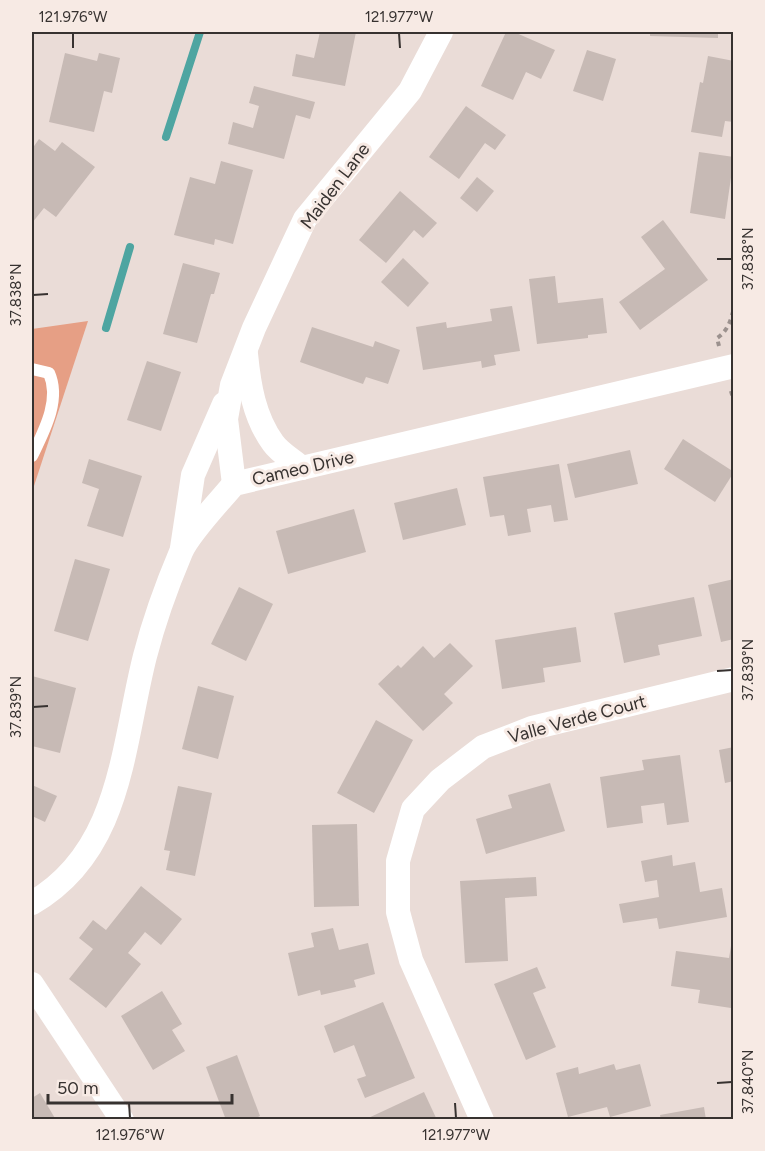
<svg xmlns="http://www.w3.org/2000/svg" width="765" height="1151" viewBox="0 0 765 1151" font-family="Figtree,sans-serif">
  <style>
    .green { fill: #e69f85 }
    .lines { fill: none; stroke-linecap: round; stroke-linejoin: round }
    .stream { stroke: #4ea5a1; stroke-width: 8 }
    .building { fill: #c7bab5 }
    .path { stroke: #9b918e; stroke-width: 4; stroke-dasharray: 4.5 4.5; stroke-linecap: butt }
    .service { stroke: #fff; stroke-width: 12 }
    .minor { stroke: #fff; stroke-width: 24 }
    .ticks { fill: none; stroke: #373230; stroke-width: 2 }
    .labels { text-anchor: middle; stroke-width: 6; stroke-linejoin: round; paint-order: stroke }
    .street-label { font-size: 18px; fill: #373230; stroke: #f7eae4 }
    .neatline { fill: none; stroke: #373230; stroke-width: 2 }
    .ticks-label { font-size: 15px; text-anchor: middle; fill: #373230 }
  </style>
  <rect width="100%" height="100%" fill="#eadcd7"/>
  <polygon class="green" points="88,321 32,492 32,329"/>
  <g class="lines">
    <g class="stream">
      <polyline points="166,137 200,32"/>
      <polyline points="106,328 130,247"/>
    </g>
  </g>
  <g class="building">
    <polygon points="320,32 356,32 345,86 292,76 296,54 314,58"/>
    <polygon points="506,32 514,32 555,50 541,79 526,72 513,100 481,86"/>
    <polygon points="650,32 718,32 718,38 650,36"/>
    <polygon points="587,50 616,59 603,101 573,91"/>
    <polygon points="65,53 97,61 99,53 120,58 112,93 104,91 94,132 49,122"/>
    <polygon points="708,56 734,61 734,122 725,121 722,137 691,132 700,82 703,83"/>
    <polygon points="254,86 315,102 310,119 296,115 284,159 228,144 233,122 253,128 259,106 249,103"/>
    <polygon points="466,106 506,135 495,150 485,143 459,179 429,157"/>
    <polygon points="39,139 55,151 62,142 95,167 56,217 44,208 32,223 32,149"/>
    <polygon points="699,152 734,157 725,219 690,213"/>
    <polygon points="221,161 253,170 233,244 215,239 214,245 174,235 190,177 215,184"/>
    <polygon points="477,177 494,191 477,212 460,198"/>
    <polygon points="400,191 437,223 423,238 414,230 386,263 359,240"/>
    <polygon points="663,220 708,280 640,330 619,302 665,269 641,237"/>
    <polygon points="403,258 429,283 408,307 381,282"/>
    <polygon points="183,263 220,273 214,294 211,294 197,343 163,334"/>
    <polygon points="555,276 558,303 603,298 607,333 588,335 588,338 537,344 529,279"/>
    <polygon points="512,306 520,351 494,355 496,365 482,368 481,361 423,370 416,327 446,322 447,328 492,321 490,309"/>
    <polygon points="312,327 373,347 375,341 400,350 388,384 366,377 363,384 300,362"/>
    <polygon points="147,361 181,372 161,431 127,420"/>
    <polygon points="683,439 734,472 715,502 664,469"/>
    <polygon points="630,450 638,484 575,498 567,464"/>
    <polygon points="89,459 142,476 123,537 87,526 99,489 82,483"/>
    <polygon points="559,464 568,520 554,522 551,505 527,509 531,532 508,536 504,515 490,517 483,477"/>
    <polygon points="457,488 466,525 403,540 394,503"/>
    <polygon points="354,509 366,552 288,574 276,531"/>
    <polygon points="75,559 110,569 88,641 54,631"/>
    <polygon points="734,579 734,639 721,642 708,585"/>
    <polygon points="239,587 273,604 246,661 211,644"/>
    <polygon points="694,597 702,636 658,645 660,655 624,663 614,613"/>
    <polygon points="576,627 581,662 543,668 545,682 502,689 495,640"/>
    <polygon points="450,643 473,666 444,694 453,703 423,731 378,684 398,665 401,668 423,646 434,658"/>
    <polygon points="32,676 76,688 60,753 32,746"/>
    <polygon points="198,686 234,696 218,759 182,749"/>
    <polygon points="376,720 413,740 374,813 337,793"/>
    <polygon points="734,747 734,781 725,783 719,750"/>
    <polygon points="680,755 689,822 667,825 664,803 641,806 643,823 607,828 600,777 644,770 642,760"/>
    <polygon points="550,783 565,831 486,854 476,819 512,808 508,795"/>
    <polygon points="32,785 57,796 45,822 32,816"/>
    <polygon points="178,786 212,793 195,876 166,870 170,851 164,850"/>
    <polygon points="357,824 359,906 314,907 312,825"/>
    <polygon points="672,855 673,866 695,862 700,892 722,888 727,917 659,929 657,918 623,923 619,904 659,897 657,880 645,882 641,861"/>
    <polygon points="536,877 537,896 505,898 508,961 465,963 460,881"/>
    <polygon points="141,886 182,919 161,945 145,932 128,953 141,964 106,1008 69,979 93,949 79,938 93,920 106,930"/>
    <polygon points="333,928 339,950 368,943 375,974 354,980 356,987 321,995 320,990 298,996 288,953 314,947 311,933"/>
    <polygon points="731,946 734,946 731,1008 698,1003 700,990 671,986 676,951 729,958"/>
    <polygon points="537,967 546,988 533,993 556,1047 526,1060 494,984"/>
    <polygon points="162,991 182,1024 172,1030 185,1051 153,1070 121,1016"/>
    <polygon points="383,1002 415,1078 365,1098 357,1079 366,1076 354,1045 334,1053 324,1026"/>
    <polygon points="237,1055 260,1116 252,1120 226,1120 206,1067"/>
    <polygon points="614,1064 616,1070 640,1064 651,1106 610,1117 607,1107 568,1117 556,1073 578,1067 579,1074"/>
    <polygon points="424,1092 437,1120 364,1120"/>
    <polygon points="40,1093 56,1120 32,1120 32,1098"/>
    <polygon points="704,1107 706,1120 661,1120 660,1115"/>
  </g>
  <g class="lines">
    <g class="path">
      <path d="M719 346 717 338C728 331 731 320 734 308"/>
      <polyline points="731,391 734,402"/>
    </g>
    <path class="service" d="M32 369 49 373C61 400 44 431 32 456"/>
    <g class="minor">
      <path d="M246 354C249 385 254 417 273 443 280 453 293 460 302 468"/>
      <polyline points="234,484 226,419 232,385 254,328 305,219 410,91 441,32"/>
      <polyline points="182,548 193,475 224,404"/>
      <path d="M32 903C122 851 122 746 145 656 154 621 167 585 181 552 189 533 220 501 234 484L734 366"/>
      <polyline points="32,984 122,1120"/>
      <polyline points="482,1120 411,960 398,912 398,861 413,809 440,780 483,747 532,728 734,679"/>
    </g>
  </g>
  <path class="ticks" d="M73 33V48M399 33 400 48M717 259H732M33 295 48 294M717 671 732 670M33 707 48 706M717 1083 732 1082M129 1103 130 1118M455 1103 456 1118"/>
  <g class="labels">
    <g class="street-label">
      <text transform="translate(335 186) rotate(-53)" y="6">Maiden Lane</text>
      <text transform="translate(303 468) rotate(-13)" y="6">Cameo Drive</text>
      <text transform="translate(577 719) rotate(-15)" y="6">Valle Verde Court</text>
    </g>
  </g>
  <rect width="765" height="1151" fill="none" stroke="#f7eae4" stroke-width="66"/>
  <path d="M48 1094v9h184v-9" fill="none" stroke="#373230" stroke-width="3"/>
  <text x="57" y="1094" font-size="18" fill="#373230" stroke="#f7eae4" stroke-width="4.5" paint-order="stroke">50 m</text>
  <rect x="33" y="33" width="699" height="1085" class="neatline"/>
  <g class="ticks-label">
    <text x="73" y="22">121.976°W</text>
    <text x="399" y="22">121.977°W</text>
    <text transform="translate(748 259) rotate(-90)" y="5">37.838°N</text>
    <text transform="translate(16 295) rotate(-90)" y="5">37.838°N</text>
    <text transform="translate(748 670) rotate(-90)" y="5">37.839°N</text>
    <text transform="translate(16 707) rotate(-90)" y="5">37.839°N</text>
    <text transform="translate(748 1082) rotate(-90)" y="5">37.840°N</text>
    <text x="130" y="1140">121.976°W</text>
    <text x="456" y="1140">121.977°W</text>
  </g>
</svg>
